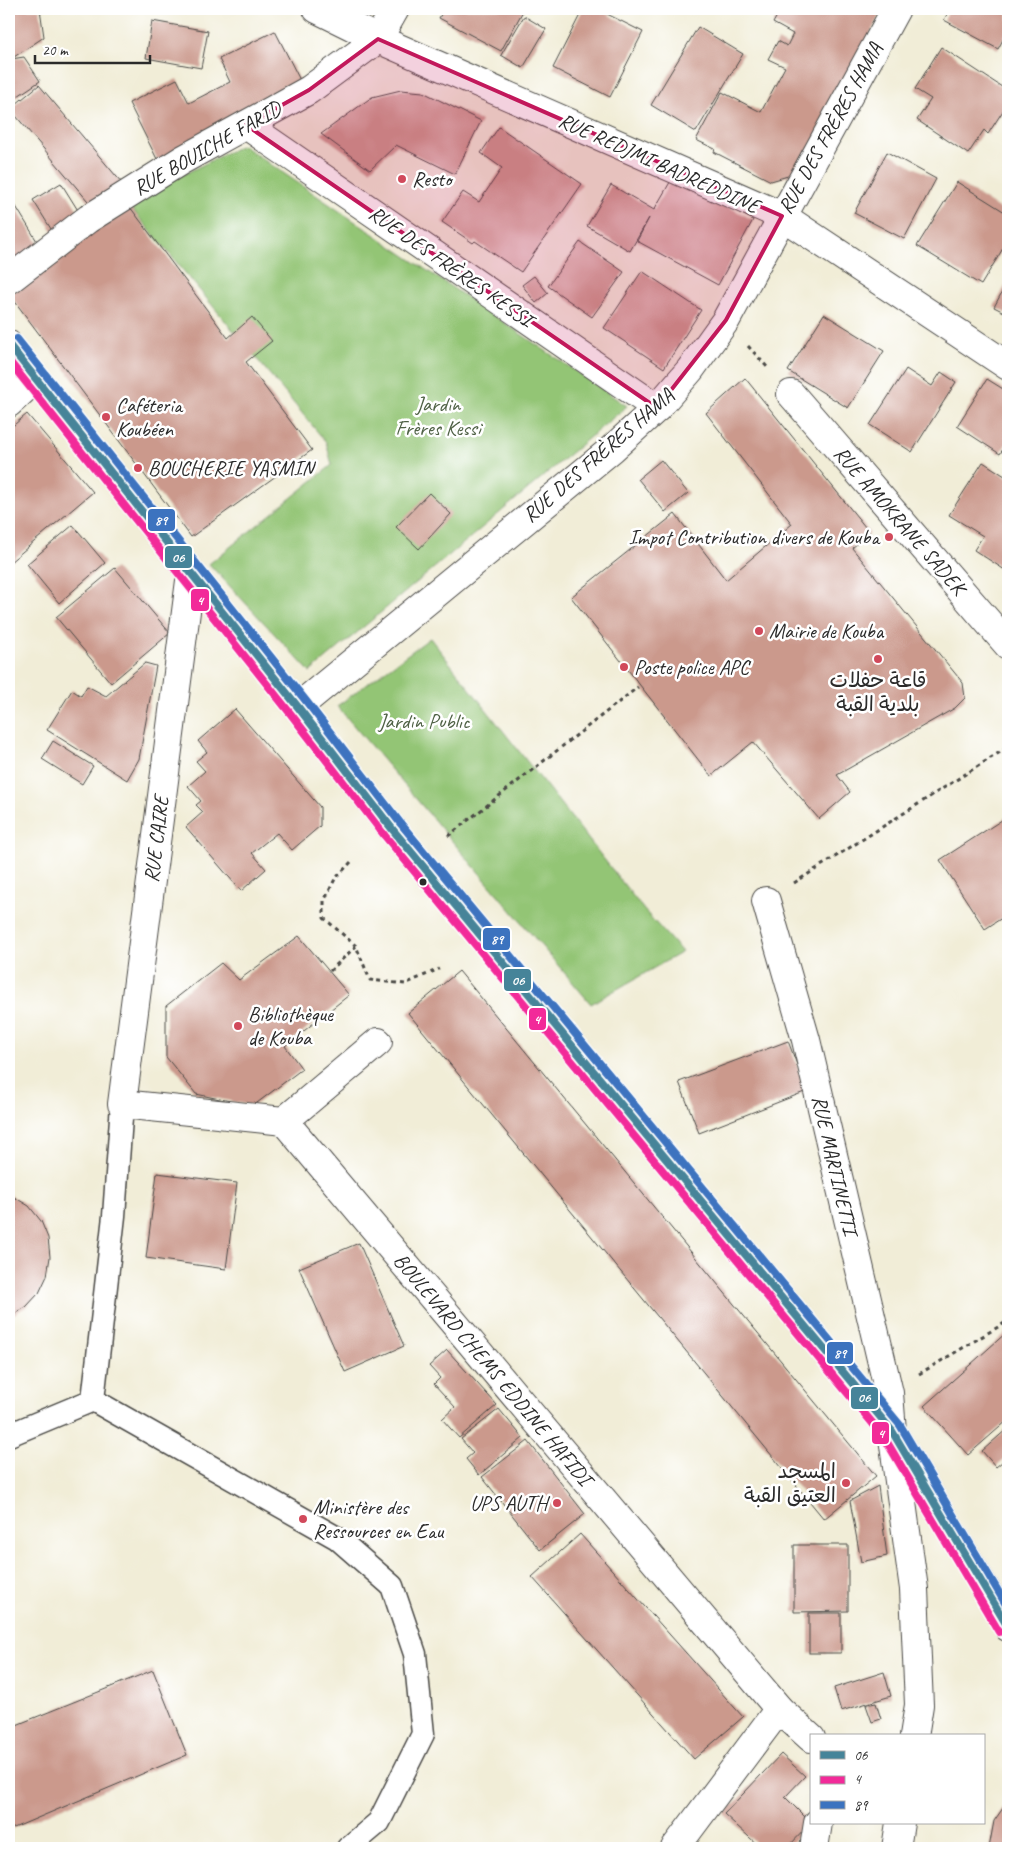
<svg xmlns="http://www.w3.org/2000/svg" width="1017" height="1857" viewBox="0 0 1017 1857" font-family="Caveat,'Playpen Sans Arabic',sans-serif">
  <style>
    .green { fill: #93c575; stroke: #5f7850 }
    .building { fill: #cb998c }
    .lines { fill: none; stroke-linecap: round; stroke-linejoin: round }
    .service-casing { stroke: #494845; stroke-width: 25 }
    .minor-casing { stroke: #494845; stroke-width: 30 }
    .primary-casing { stroke: #494845; stroke-width: 30 }
    .path { stroke: #494845; stroke-width: 3; stroke-dasharray: 4 4; stroke-linecap: butt }
    .service { stroke: #fff; stroke-width: 22 }
    .minor { stroke: #fff; stroke-width: 28 }
    .primary { stroke: #fff; stroke-width: 28 }
    .bus-1-casing { stroke: #fff; stroke-width: 11 }
    .bus-2-casing { stroke: #fff; stroke-width: 11 }
    .bus-3-casing { stroke: #fff; stroke-width: 11 }
    .bus-1 { stroke: #468499; stroke-width: 8 }
    .bus-2 { stroke: #f22a99; stroke-width: 8 }
    .bus-3 { stroke: #3c73bf; stroke-width: 8 }
    .marked { fill: #c2185b; fill-opacity: 0.2; stroke: #c2185b; stroke-width: 4; stroke-linejoin: round }
    .poi-dot { fill: #d1495b; stroke: #fff; stroke-width: 2 }
    .bus-dot { fill: #2b2b2b; stroke: #fff; stroke-width: 2 }
    .labels { text-anchor: middle; stroke-width: 5; stroke-linejoin: round; paint-order: stroke }
    .street-label { font-size: 21px; fill: #2b2b2b; stroke: #fff }
    .poi-label { font-size: 21px; fill: #2b2b2b; stroke: #fff; text-anchor: start }
    .park-label { font-size: 21px; fill: #4f6145; stroke: #fff }
    .line-badge { stroke: #fff; stroke-width: 2 }
    .badge-label { font-size: 14px; text-anchor: middle; font-weight: bold; fill: #fff }
  </style>
  <rect width="100%" height="100%" fill="#fff"/>
  <filter id="ink" filterUnits="userSpaceOnUse"><feTurbulence type="fractalNoise" baseFrequency=".02" numOctaves="2"/><feDisplacementMap in="SourceGraphic" scale="10" xChannelSelector="R" yChannelSelector="G"/><feConvolveMatrix kernelMatrix="1 2 1 2 8 2 1 2 1" color-interpolation-filters="sRGB"/></filter>
  <filter id="wash" filterUnits="userSpaceOnUse"><feTurbulence type="fractalNoise" baseFrequency=".0096" numOctaves="4" result="noise"/><feDisplacementMap in="SourceGraphic" scale="20" xChannelSelector="R" yChannelSelector="G"/><feGaussianBlur stdDeviation="1.12" result="paint"/><feColorMatrix in="noise" values="0 0 0 0 0 0 0 0 0 0 0 0 0 0 0 0 0 1.4 0 .05"/><feComposite in="paint" operator="in"/></filter>
  <g filter="url(#wash)">
    <rect width="100%" height="100%" fill="#f1edd7"/>
    <g class="green">
      <polygon points="242,145 627,406 310,672 209,564 332,465 326,442 127,203"/>
      <polygon points="430,638 644,910 682,952 591,1004 337,706"/>
    </g>
    <g id="blocks">
      <g class="building">
        <polygon points="9,9 40,9 44,37 11,59 24,57 40,81 9,102"/>
        <polygon points="444,9 524,9 501,51 439,18"/>
        <polygon points="583,9 597,9 643,32 610,97 553,68"/>
        <polygon points="781,9 883,9 798,173 771,181 714,152 715,149 696,140 722,92 761,112 785,67 768,59 778,41 787,46 793,34 773,23"/>
        <polygon points="950,9 1008,9 1008,30 998,49 944,20"/>
        <polygon points="524,16 546,29 523,68 501,55"/>
        <polygon points="152,21 208,31 201,68 146,58"/>
        <polygon points="698,27 743,54 696,132 651,105"/>
        <polygon points="275,31 304,88 158,161 129,103 177,79 189,103 230,82 219,59"/>
        <polygon points="941,47 1008,91 1008,103 988,134 984,130 968,154 917,120 931,99 915,89"/>
        <polygon points="39,85 122,183 93,207 10,109"/>
        <polygon points="401,90 423,92 481,121 455,174 396,145 370,170 321,134 372,97"/>
        <polygon points="499,127 582,184 521,272 475,241 473,243 442,222 463,192 479,202 502,168 481,153"/>
        <polygon points="887,152 936,179 904,239 854,213"/>
        <polygon points="673,177 753,220 718,285 637,241 649,218 630,251 587,226 611,185 654,210"/>
        <polygon points="957,182 1008,214 1008,240 981,285 917,246"/>
        <polygon points="61,183 84,220 56,237 33,200"/>
        <polygon points="9,195 43,251 9,273"/>
        <polygon points="127,203 228,338 252,317 272,341 246,362 312,450 191,537 10,295"/>
        <polygon points="580,242 624,272 592,317 548,286"/>
        <polygon points="642,271 701,310 664,368 604,328"/>
        <polygon points="534,276 548,293 536,303 522,285"/>
        <polygon points="1008,281 1008,314 994,307"/>
        <polygon points="824,314 884,351 848,408 788,371"/>
        <polygon points="906,369 932,386 941,372 956,382 912,452 870,425"/>
        <polygon points="745,378 870,533 852,548 963,683 965,698 955,708 837,775 850,792 819,819 753,742 711,776 571,597 675,514 726,580 792,524 706,413"/>
        <polygon points="987,379 1008,392 1008,441 1000,454 957,426"/>
        <polygon points="27,414 93,492 9,563 9,429"/>
        <polygon points="661,460 688,493 665,512 638,479"/>
        <polygon points="983,462 1008,478 1008,553 1004,551 1008,553 1008,572 974,550 983,536 949,515"/>
        <polygon points="429,493 451,514 419,549 396,527"/>
        <polygon points="73,525 105,563 59,603 27,564"/>
        <polygon points="115,568 170,633 111,683 56,617"/>
        <polygon points="145,663 156,666 139,759 127,780 47,730 72,690 81,696 87,686 106,696"/>
        <polygon points="235,709 320,807 320,826 292,850 277,833 252,853 266,869 241,891 186,827 203,812 196,805 201,801 188,786 205,771 196,761 207,752 198,741"/>
        <polygon points="53,741 93,766 82,784 42,759"/>
        <polygon points="1008,816 1008,914 985,929 940,860"/>
        <polygon points="299,936 349,995 285,1046 302,1069 253,1106 196,1094 166,1057 166,1006 221,963 239,980"/>
        <polygon points="459,971 876,1476 824,1519 408,1013"/>
        <polygon points="788,1041 807,1091 699,1133 679,1082"/>
        <polygon points="157,1173 237,1183 226,1269 146,1258"/>
        <polygon points="9,1194 29,1206 41,1221 48,1238 50,1257 47,1276 39,1293 26,1307 9,1317"/>
        <polygon points="359,1243 404,1346 345,1372 299,1268"/>
        <polygon points="1007,1332 1008,1420 968,1455 924,1406"/>
        <polygon points="447,1350 497,1405 459,1438 442,1419 455,1407 434,1384 440,1378 429,1366"/>
        <polygon points="499,1409 523,1438 479,1475 466,1459 473,1453 461,1439"/>
        <polygon points="1008,1428 1008,1457 996,1467 982,1451"/>
        <polygon points="528,1441 585,1514 540,1550 482,1477"/>
        <polygon points="878,1486 887,1556 861,1562 850,1501"/>
        <polygon points="580,1534 743,1717 694,1759 532,1577"/>
        <polygon points="794,1545 848,1545 848,1611 794,1612"/>
        <rect x="809" y="1613" width="32" height="40"/>
        <polygon points="153,1670 187,1755 9,1830 9,1728"/>
        <polygon points="884,1672 891,1696 841,1711 834,1688"/>
        <polygon points="876,1703 881,1719 872,1722 866,1705"/>
        <polygon points="781,1754 805,1776 785,1797 811,1823 787,1848 761,1848 724,1814"/>
        <polygon points="1008,1801 1008,1848 989,1848 994,1821"/>
      </g>
    </g>
  </g>
  <g filter="url(#ink)">
    <use href="#blocks" fill-opacity="0" stroke="#494845" stroke-width="1"/>
    <g class="lines">
      <defs>
        <g id="service">
          <polyline points="93,1400 337,1538 392,1586 415,1654 423,1734 379,1822 348,1848"/>
          <polyline points="9,1435 93,1400 114,1216 122,1104"/>
        </g>
        <g id="minor">
          <polyline points="317,9 378,39 782,216 1008,366"/>
          <polyline points="246,125 657,408"/>
          <polyline points="9,280 88,219 182,160 309,90 378,39 395,9"/>
          <polyline points="791,394 1008,645"/>
          <polyline points="9,403 35,379"/>
          <polyline points="191,573 122,1104 284,1121 779,1709 811,1738"/>
          <polyline points="298,707 612,449 657,408 690,370 726,320 896,9"/>
          <polyline points="766,901 806,1040 889,1393 892,1431 914,1589 919,1705 914,1736"/>
          <polyline points="284,1121 378,1042"/>
          <polyline points="675,1848 779,1709"/>
          <polyline points="814,1848 818,1823"/>
          <polyline points="896,1848 900,1823"/>
        </g>
        <polyline id="primary" points="9,345 298,707 393,830 892,1431 1008,1627"/>
      </defs>
      <use href="#service" class="service-casing"/>
      <use href="#minor" class="minor-casing"/>
      <use href="#primary" class="primary-casing"/>
      <g class="path">
        <polyline points="748,346 769,369"/>
        <polyline points="448,836 638,687"/>
        <polyline points="351,862 335,879 324,901 324,918 356,946"/>
        <polyline points="794,883 1008,747"/>
        <polyline points="330,971 356,946 370,980 405,984 439,969"/>
        <polyline points="919,1374 1008,1321"/>
      </g>
      <use href="#service" class="service"/>
      <use href="#minor" class="minor"/>
      <use href="#primary" class="primary"/>
      <defs>
        <polyline id="bus-1" points="9,345 298,707 393,830 892,1431 1008,1627"/>
        <polyline id="bus-2" points="9,361 290,713 385,836 884,1437 999,1632"/>
        <polyline id="bus-3" points="17,339 306,701 401,824 900,1425 1008,1608"/>
      </defs>
      <use href="#bus-1" class="bus-1-casing"/>
      <use href="#bus-2" class="bus-2-casing"/>
      <use href="#bus-3" class="bus-3-casing"/>
      <use href="#bus-1" class="bus-1"/>
      <use href="#bus-2" class="bus-2"/>
      <use href="#bus-3" class="bus-3"/>
    </g>
  </g>
  <path class="marked" d="M378 39 782 216 726 320 657 408 246 125 309 90Z"/>
  <g class="poi-dot">
    <circle cx="402" cy="179" r="5"/>
    <circle cx="106" cy="417" r="5"/>
    <circle cx="138" cy="468" r="5"/>
    <circle cx="889" cy="537" r="5"/>
    <circle cx="759" cy="631" r="5"/>
    <circle cx="878" cy="659" r="5"/>
    <circle cx="624" cy="667" r="5"/>
    <circle cx="238" cy="1026" r="5"/>
    <circle cx="846" cy="1483" r="5"/>
    <circle cx="557" cy="1503" r="5"/>
    <circle cx="303" cy="1519" r="5"/>
  </g>
  <circle class="bus-dot" cx="423" cy="882" r="4.5"/>
  <g class="labels">
    <g class="street-label">
      <text transform="translate(830 128) rotate(-61)" y="7">RUE DES FRÈRES HAMA</text>
      <text transform="translate(207 148) rotate(-30)" y="7">RUE BOUICHE FARID</text>
      <text transform="translate(659 163) rotate(24)" y="7">RUE REDJMI BADREDDINE</text>
      <text transform="translate(451 266) rotate(35)" y="7">RUE DES FRÈRES KESSI</text>
      <text transform="translate(598 455) rotate(-41)" y="7">RUE DES FRÈRES HAMA</text>
      <text transform="translate(900 520) rotate(49)" y="7">RUE AMOKRANE SADEK</text>
      <text transform="translate(156 839) rotate(-83)" y="7">RUE CAIRE</text>
      <text transform="translate(835 1165) rotate(77)" y="7">RUE MARTINETTI</text>
      <text transform="translate(493 1369) rotate(50)" y="7">BOULEVARD CHEMS EDDINE HAFIDI</text>
    </g>
    <g class="poi-label">
      <text x="412" y="186">Resto</text>
      <text x="116" y="412">Caféteria<tspan x="116" dy="24">Koubéen</tspan></text>
      <text x="148" y="475">BOUCHERIE YASMIN</text>
      <text x="879" y="544" text-anchor="end">Impot Contribution divers de Kouba</text>
      <text x="769" y="638">Mairie de Kouba</text>
      <text x="634" y="674">Poste police APC</text>
      <text x="878" y="687" text-anchor="middle">قاعة حفلات<tspan x="878" dy="24">بلدية القبة</tspan></text>
      <text x="248" y="1021">Bibliothèque<tspan x="248" dy="24">de Kouba</tspan></text>
      <text x="836" y="1478" text-anchor="end">المسجد<tspan x="836" dy="24">العتيق القبة</tspan></text>
      <text x="547" y="1510" text-anchor="end">UPS AUTH</text>
      <text x="313" y="1514">Ministère des<tspan x="313" dy="24">Ressources en Eau</tspan></text>
    </g>
    <g class="park-label">
      <text x="438" y="411">Jardin<tspan x="438" dy="24">Frères Kessi</tspan></text>
      <text x="424" y="728">Jardin Public</text>
    </g>
  </g>
  <g class="line-badge">
    <rect x="147" y="508" width="29" height="24" rx="5" fill="#3c73bf"/>
    <rect x="164" y="545" width="29" height="24" rx="5" fill="#468499"/>
    <rect x="190" y="588" width="20" height="24" rx="5" fill="#f22a99"/>
    <rect x="482" y="927" width="29" height="24" rx="5" fill="#3c73bf"/>
    <rect x="503" y="968" width="29" height="24" rx="5" fill="#468499"/>
    <rect x="528" y="1007" width="19" height="24" rx="5" fill="#f22a99"/>
    <rect x="826" y="1341" width="28" height="24" rx="5" fill="#3c73bf"/>
    <rect x="850" y="1386" width="29" height="24" rx="5" fill="#468499"/>
    <rect x="871" y="1421" width="19" height="24" rx="5" fill="#f22a99"/>
  </g>
  <g class="badge-label">
    <text x="161" y="525">89</text>
    <text x="178" y="562">06</text>
    <text x="200" y="605">4</text>
    <text x="497" y="944">89</text>
    <text x="518" y="985">06</text>
    <text x="537" y="1024">4</text>
    <text x="840" y="1358">89</text>
    <text x="864" y="1402">06</text>
    <text x="881" y="1438">4</text>
  </g>
  <rect width="1017" height="1857" fill="none" stroke="#fff" stroke-width="30"/>
  <rect x="810" y="1734" width="175" height="90" fill="#ffffff" stroke="#aaaaaa"/>
  <rect x="820" y="1751" width="25" height="8" fill="#468499" stroke="#aaaaaa"/>
  <text x="854" y="1760" font-size="15" fill="#2b2b2b">06</text>
  <rect x="820" y="1776" width="25" height="8" fill="#f22a99" stroke="#aaaaaa"/>
  <text x="854" y="1784" font-size="15" fill="#2b2b2b">4</text>
  <rect x="820" y="1801" width="25" height="8" fill="#3c73bf" stroke="#aaaaaa"/>
  <text x="854" y="1810" font-size="15" fill="#2b2b2b">89</text>
  <path d="M35 55v8h115v-8" fill="none" stroke="#2b2b2b" stroke-width="2.5"/>
  <text x="42" y="55" font-size="15" fill="#2b2b2b" stroke="#ffffff" stroke-width="4" paint-order="stroke">20 m</text>
</svg>
